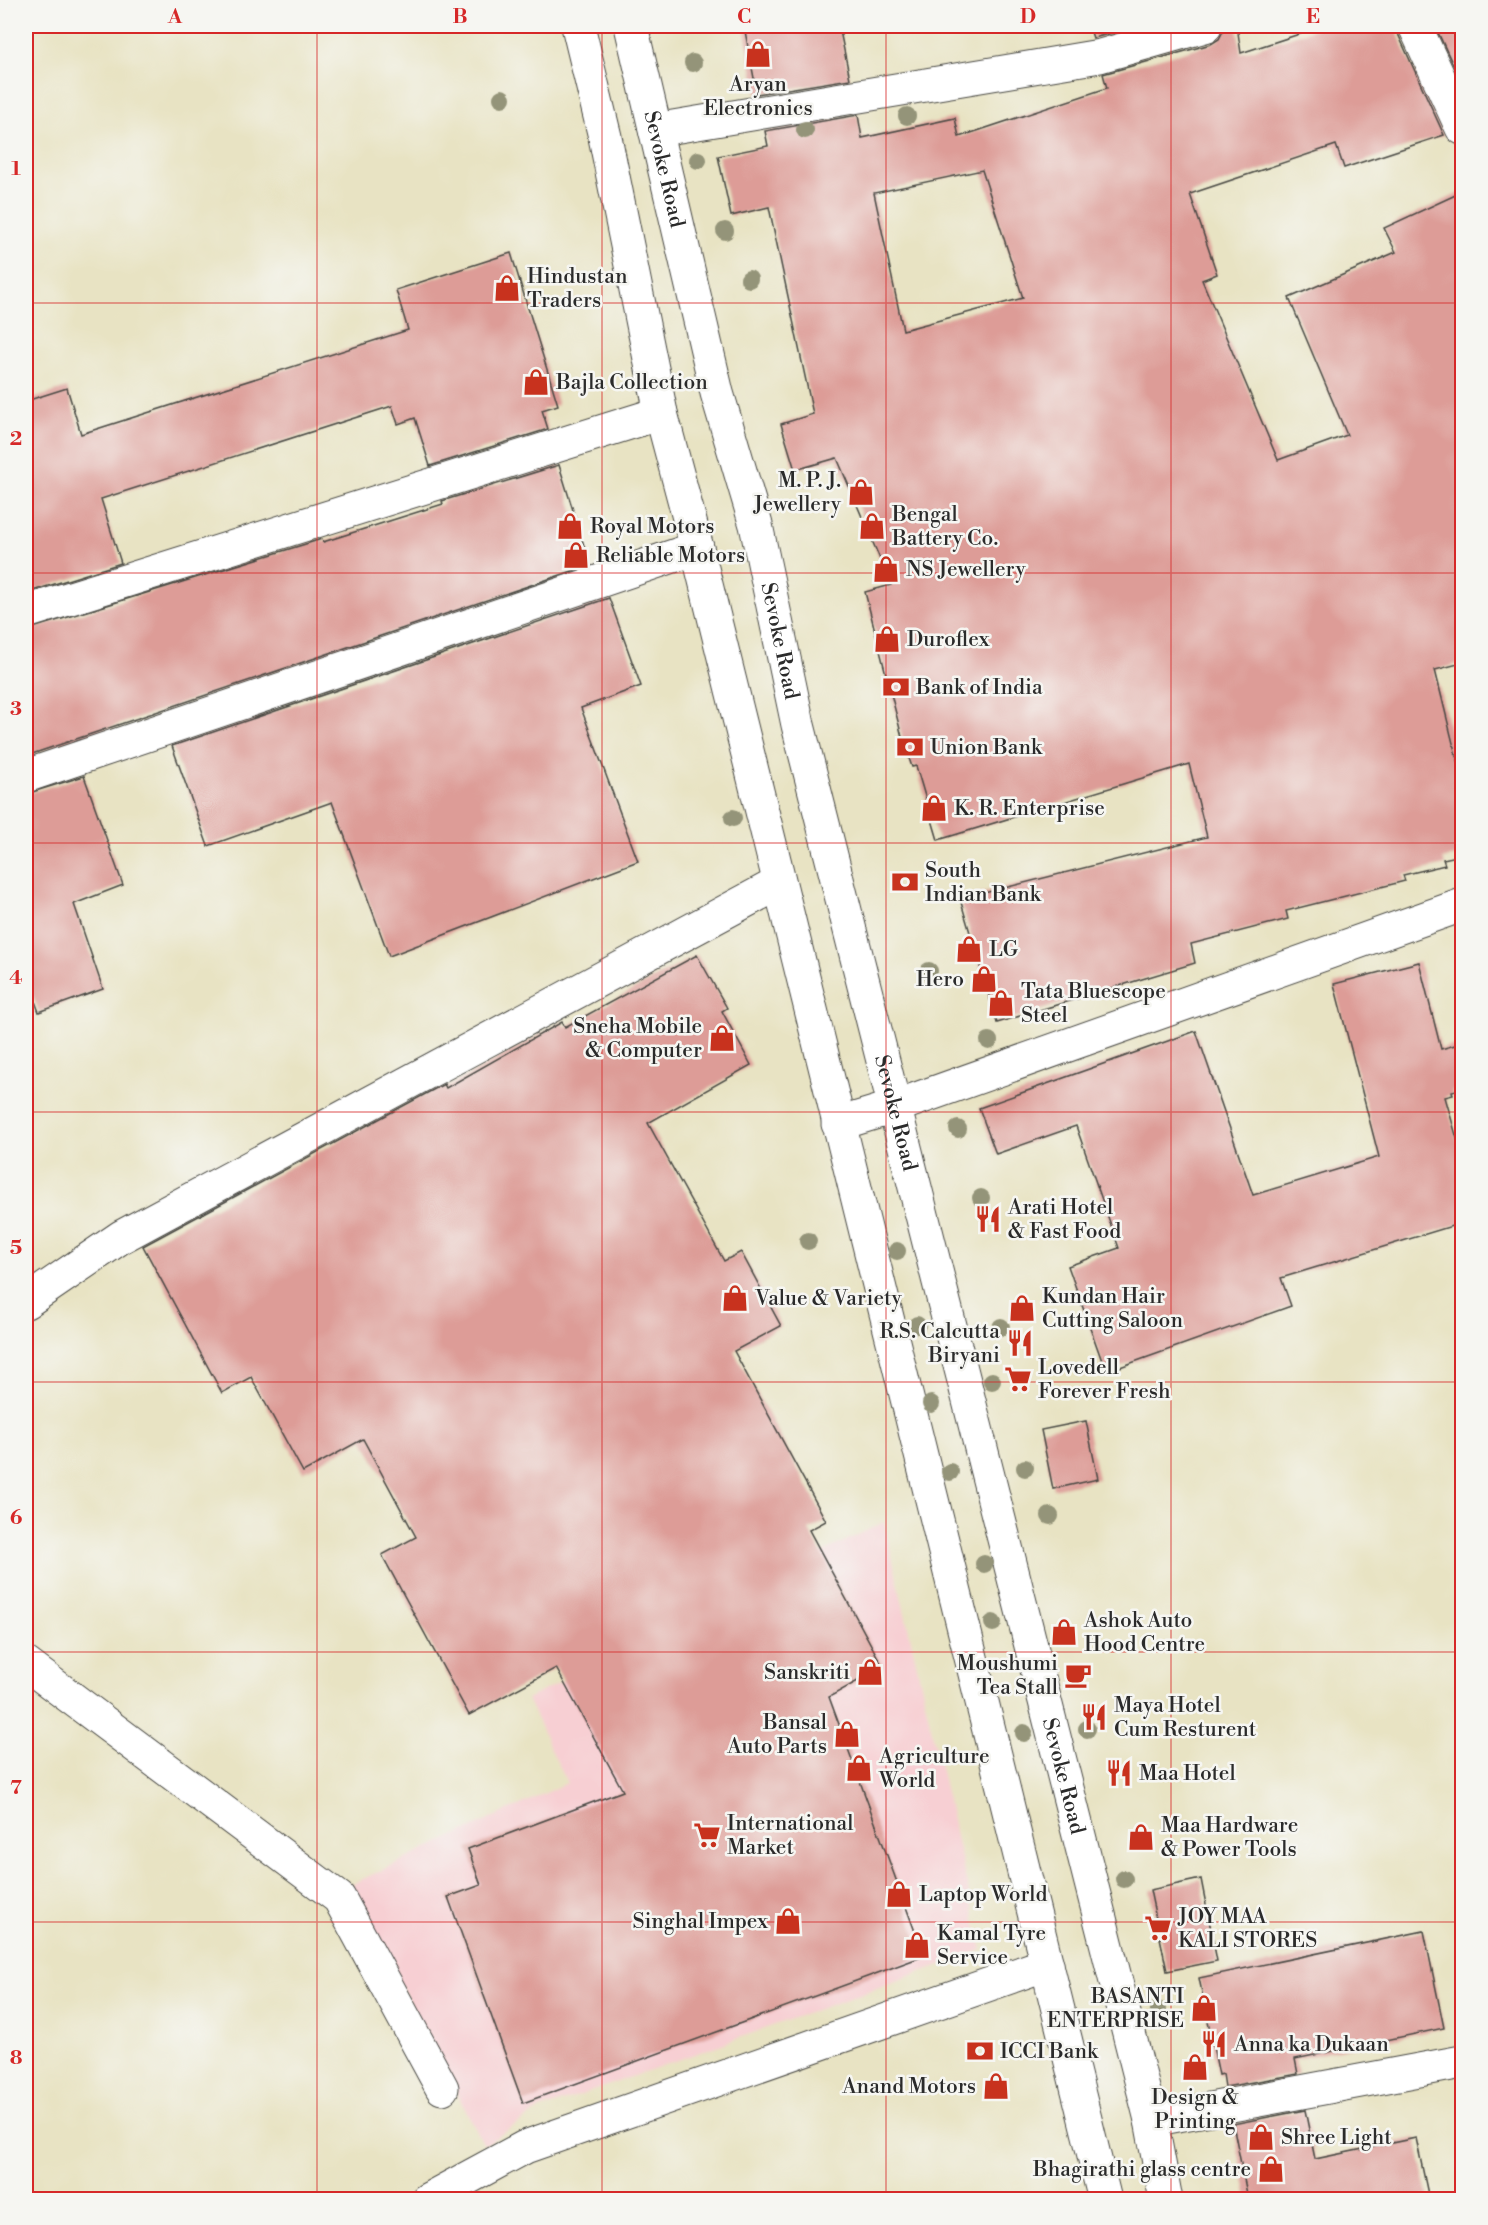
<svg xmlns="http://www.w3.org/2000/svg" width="1488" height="2225" viewBox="0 0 1488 2225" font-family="'Libre Bodoni',serif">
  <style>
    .built { fill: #f7cfd3 }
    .building { fill: #dd9c97; fill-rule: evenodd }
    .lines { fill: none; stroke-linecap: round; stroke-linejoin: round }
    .minor-casing { stroke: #474742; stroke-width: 35 }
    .major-casing { stroke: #474742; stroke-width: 35 }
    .minor { stroke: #fff; stroke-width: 33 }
    .major { stroke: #fff; stroke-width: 33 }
    .tree { fill: #949479 }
    .grid { fill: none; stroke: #d62828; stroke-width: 1.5; stroke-opacity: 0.55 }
    .labels { text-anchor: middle; stroke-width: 5; stroke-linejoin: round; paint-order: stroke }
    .poi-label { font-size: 21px; fill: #2b2b2b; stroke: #f6f6f2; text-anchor: start }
    .street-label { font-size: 21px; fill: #2b2b2b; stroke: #f6f6f2 }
    .neatline { fill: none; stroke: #d62828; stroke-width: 2 }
    .grid-label { font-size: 20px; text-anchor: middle; font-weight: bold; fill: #d62828 }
  </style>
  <rect width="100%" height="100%" fill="#f6f6f2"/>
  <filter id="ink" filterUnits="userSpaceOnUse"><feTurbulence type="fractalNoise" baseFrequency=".0167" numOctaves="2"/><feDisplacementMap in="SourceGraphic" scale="12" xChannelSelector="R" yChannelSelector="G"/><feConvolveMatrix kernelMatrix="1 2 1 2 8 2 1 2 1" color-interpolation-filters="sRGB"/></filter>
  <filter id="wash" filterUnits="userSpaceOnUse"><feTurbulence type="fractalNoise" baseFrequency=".008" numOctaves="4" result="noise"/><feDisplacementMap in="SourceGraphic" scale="24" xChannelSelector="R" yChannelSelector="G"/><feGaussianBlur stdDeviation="1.35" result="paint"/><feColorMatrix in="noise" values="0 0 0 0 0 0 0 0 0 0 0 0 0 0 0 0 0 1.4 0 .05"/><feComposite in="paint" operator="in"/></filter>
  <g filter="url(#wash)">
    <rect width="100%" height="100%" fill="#e8e3c3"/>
    <polygon class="built" points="884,1522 982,1950 540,2110 484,2145 348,1886 567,1783 527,1699"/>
    <g id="blocks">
      <g class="building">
        <polygon points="744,26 839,26 850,79 757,94"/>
        <polygon points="1089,26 1138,26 1093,38"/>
        <path d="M1223 26H1237L1241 53 1324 26H1396L1398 34 1444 135 1344 168 1336 145 1190 194 1217 274 1202 280 1278 460 1347 435 1289 298 1396 252 1384 228 1462 192V663L1435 670 1462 780V855L1443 859 1445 865 1403 875 1405 881 1286 911 1288 919 1191 944 1195 963 997 1023 960 899 1207 837 1189 764 938 840 916 766 912 767 902 737 865 592 891 585 837 458 795 470 781 424 813 414 769 207 731 216 718 156 768 146 765 131 858 115 862 138 955 118 959 137 1107 88 1103 74 1211 44 1219 39 1223 31ZM982 170 1023 298 903 330 874 193Z"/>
        <polygon points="1435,26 1462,26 1462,84"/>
        <polygon points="511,253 558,405 542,410 548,429 430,466 415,418 398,424 392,406 101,499 121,563 26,593 26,401 67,388 81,434 408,330 396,290"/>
        <polygon points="559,465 590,565 26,756 26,630 322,539 323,542 443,504 442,501"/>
        <polygon points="609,598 641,686 581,708 638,861 389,956 332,802 208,846 172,746"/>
        <polygon points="84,776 123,885 74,904 103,989 39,1012 33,996 26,999 26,794"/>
        <polygon points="697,955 727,1008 722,1011 751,1065 648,1123 724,1261 741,1252 781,1326 734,1351 826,1521 809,1530 883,1667 829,1697 924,1956 523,2103 448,1897 481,1885 468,1849 623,1791 556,1668 469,1715 382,1555 416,1537 363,1439 303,1472 251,1377 222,1393 143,1246 444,1084 446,1088 562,1022 565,1027"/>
        <polygon points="1419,962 1441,1049 1462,1043 1462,1089 1452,1091 1453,1095 1445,1097 1462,1156 1462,1223 1281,1278 1291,1306 1106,1372 1068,1266 1119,1248 1076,1126 996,1154 979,1108 1196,1031 1253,1195 1379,1157 1334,984"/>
        <polygon points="1086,1421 1098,1479 1053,1489 1041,1430"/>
        <polygon points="1201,1879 1217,1961 1167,1971 1150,1890"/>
        <polygon points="1424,1931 1444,2028 1295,2059 1298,2074 1225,2087 1223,2074 1219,2075 1199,1978"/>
        <polygon points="1305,2110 1315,2159 1416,2138 1429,2199 1248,2199 1233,2124"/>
      </g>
    </g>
  </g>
  <g filter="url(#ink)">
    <use href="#blocks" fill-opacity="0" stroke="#474742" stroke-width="1.5"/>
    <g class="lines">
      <defs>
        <g id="minor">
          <polyline points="1415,26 1462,128"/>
          <polyline points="655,130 1100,56 1205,26"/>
          <polyline points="26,612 661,413"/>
          <polyline points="26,776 697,548"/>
          <polyline points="894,1107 1462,905"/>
          <polyline points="26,1302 121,1237 779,883"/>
          <polyline points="26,1664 339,1898 442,2088"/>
          <polyline points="1151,2120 1462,2062"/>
          <polyline points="427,2200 525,2147 1047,1964"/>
        </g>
        <g id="major">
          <polyline points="578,26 605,137 661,413 697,548 1105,2200"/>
          <path id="s1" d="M631 26 717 393 756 525 798 725 1151 2120 1166 2200"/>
          <polyline points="838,1124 894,1107"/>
        </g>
      </defs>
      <use href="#minor" class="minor-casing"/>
      <use href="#major" class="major-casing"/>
      <use href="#minor" class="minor"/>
      <use href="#major" class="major"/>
    </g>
    <g class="tree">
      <circle cx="693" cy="63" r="9"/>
      <circle cx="502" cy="98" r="9"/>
      <circle cx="907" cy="116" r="9"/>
      <circle cx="805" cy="130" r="9"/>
      <circle cx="698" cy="160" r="9"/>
      <circle cx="725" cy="231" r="9"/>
      <circle cx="749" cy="279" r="9"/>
      <circle cx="733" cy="818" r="9"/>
      <circle cx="929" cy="971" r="9"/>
      <circle cx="989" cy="1041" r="9"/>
      <circle cx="958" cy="1129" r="9"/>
      <circle cx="981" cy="1198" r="9"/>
      <circle cx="808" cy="1241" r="9"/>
      <circle cx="897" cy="1251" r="9"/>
      <circle cx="917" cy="1325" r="9"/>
      <circle cx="1001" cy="1327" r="9"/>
      <circle cx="992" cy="1381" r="9"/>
      <circle cx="931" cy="1404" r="9"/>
      <circle cx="1025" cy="1468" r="9"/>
      <circle cx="950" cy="1472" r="9"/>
      <circle cx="1050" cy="1516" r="9"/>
      <circle cx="984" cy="1564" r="9"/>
      <circle cx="993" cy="1623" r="9"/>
      <circle cx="1087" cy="1729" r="9"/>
      <circle cx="1024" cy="1733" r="9"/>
      <circle cx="1124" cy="1879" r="9"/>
      <circle cx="1158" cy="2010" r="9"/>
    </g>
  </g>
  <path class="grid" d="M317 26V2200M602 26V2200M886 26V2200M1171 26V2200M26 303H1462M26 573H1462M26 843H1462M26 1112H1462M26 1382H1462M26 1652H1462M26 1922H1462"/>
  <defs>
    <symbol id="shop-bare" viewBox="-9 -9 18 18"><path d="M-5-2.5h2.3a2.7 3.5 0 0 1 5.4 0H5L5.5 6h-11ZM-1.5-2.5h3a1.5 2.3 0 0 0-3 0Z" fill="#c8321e" stroke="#f6f6f2" stroke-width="2.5" paint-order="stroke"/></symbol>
    <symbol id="bank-bare" viewBox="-9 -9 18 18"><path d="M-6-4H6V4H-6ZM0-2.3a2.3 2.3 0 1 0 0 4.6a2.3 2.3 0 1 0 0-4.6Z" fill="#c8321e" stroke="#f6f6f2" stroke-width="2.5" paint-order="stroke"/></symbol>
    <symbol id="restaurant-bare" viewBox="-9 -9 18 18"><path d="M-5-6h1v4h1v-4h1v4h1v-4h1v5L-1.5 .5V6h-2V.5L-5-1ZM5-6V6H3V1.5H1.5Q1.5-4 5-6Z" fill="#c8321e" stroke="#f6f6f2" stroke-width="2.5" paint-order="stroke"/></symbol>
    <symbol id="supermarket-bare" viewBox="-9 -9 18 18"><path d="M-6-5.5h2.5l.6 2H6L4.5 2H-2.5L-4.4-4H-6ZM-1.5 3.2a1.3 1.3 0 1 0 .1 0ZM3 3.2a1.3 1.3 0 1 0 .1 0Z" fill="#c8321e" stroke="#f6f6f2" stroke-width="2.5" paint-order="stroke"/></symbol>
    <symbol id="cafe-bare" viewBox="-9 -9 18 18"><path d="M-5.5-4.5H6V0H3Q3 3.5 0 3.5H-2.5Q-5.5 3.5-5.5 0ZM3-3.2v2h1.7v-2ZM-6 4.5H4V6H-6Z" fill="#c8321e" stroke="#f6f6f2" stroke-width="2.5" paint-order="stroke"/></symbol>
  </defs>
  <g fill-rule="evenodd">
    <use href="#shop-bare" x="739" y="35" width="38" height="38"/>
    <use href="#shop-bare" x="488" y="269" width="38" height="38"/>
    <use href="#shop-bare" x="517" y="363" width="38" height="38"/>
    <use href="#shop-bare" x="842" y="473" width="38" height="38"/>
    <use href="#shop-bare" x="551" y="507" width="38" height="38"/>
    <use href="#shop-bare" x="853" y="507" width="38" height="38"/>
    <use href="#shop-bare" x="557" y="536" width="38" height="38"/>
    <use href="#shop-bare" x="867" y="550" width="38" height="38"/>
    <use href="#shop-bare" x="868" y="620" width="38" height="38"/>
    <use href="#bank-bare" x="877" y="668" width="38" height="38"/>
    <use href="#bank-bare" x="891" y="728" width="38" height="38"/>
    <use href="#shop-bare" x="915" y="789" width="38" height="38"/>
    <use href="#bank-bare" x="886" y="863" width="38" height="38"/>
    <use href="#shop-bare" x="950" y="930" width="38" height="38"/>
    <use href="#shop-bare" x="965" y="960" width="38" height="38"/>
    <use href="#shop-bare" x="982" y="984" width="38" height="38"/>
    <use href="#shop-bare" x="703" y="1019" width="38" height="38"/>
    <use href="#restaurant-bare" x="969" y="1200" width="38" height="38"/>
    <use href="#shop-bare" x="716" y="1279" width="38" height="38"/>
    <use href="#shop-bare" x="1003" y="1289" width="38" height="38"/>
    <use href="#restaurant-bare" x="1001" y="1324" width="38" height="38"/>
    <use href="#supermarket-bare" x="999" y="1360" width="38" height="38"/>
    <use href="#shop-bare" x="1045" y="1613" width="38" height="38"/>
    <use href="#shop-bare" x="851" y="1653" width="38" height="38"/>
    <use href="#cafe-bare" x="1059" y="1656" width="38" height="38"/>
    <use href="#restaurant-bare" x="1075" y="1698" width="38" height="38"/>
    <use href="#shop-bare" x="828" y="1715" width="38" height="38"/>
    <use href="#shop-bare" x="840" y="1749" width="38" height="38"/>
    <use href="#restaurant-bare" x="1100" y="1754" width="38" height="38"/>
    <use href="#supermarket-bare" x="688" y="1816" width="38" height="38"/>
    <use href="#shop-bare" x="1122" y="1818" width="38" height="38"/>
    <use href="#shop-bare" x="880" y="1875" width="38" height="38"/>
    <use href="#shop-bare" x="769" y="1902" width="38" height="38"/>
    <use href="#supermarket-bare" x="1139" y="1909" width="38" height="38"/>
    <use href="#shop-bare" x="898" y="1926" width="38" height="38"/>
    <use href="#shop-bare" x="1185" y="1989" width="38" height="38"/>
    <use href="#restaurant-bare" x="1195" y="2025" width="38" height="38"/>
    <use href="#bank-bare" x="961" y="2032" width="38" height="38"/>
    <use href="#shop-bare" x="1176" y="2048" width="38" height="38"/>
    <use href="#shop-bare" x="977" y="2067" width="38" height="38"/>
    <use href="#shop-bare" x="1242" y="2118" width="38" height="38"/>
    <use href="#shop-bare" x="1252" y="2150" width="38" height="38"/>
  </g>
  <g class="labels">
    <g class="poi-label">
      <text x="758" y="91" text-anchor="middle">Aryan<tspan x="758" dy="24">Electronics</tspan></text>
      <text x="527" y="283">Hindustan<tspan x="527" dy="24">Traders</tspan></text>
      <text x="556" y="389">Bajla Collection</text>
      <text x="841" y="487" text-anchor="end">M. P. J.<tspan x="841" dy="24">Jewellery</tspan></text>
      <text x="892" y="521">Bengal<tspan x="892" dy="24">Battery Co.</tspan></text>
      <text x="590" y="533">Royal Motors</text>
      <text x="596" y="562">Reliable Motors</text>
      <text x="906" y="576">NS Jewellery</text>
      <text x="907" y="646">Duroflex</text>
      <text x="916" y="694">Bank of India</text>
      <text x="930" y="754">Union Bank</text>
      <text x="954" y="815">K. R. Enterprise</text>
      <text x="925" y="877">South<tspan x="925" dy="24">Indian Bank</tspan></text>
      <text x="989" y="956">LG</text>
      <text x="964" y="986" text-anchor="end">Hero</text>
      <text x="1021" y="998">Tata Bluescope<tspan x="1021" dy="24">Steel</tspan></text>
      <text x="702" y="1033" text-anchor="end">Sneha Mobile<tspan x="702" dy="24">&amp; Computer</tspan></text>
      <text x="1008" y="1214">Arati Hotel<tspan x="1008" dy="24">&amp; Fast Food</tspan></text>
      <text x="1042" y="1303">Kundan Hair<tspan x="1042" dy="24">Cutting Saloon</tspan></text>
      <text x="755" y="1305">Value &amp; Variety</text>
      <text x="1000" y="1338" text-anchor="end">R.S. Calcutta<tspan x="1000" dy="24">Biryani</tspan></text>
      <text x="1038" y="1374">Lovedell<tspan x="1038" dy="24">Forever Fresh</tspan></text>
      <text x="1084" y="1627">Ashok Auto<tspan x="1084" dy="24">Hood Centre</tspan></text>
      <text x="1058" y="1670" text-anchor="end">Moushumi<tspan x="1058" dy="24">Tea Stall</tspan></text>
      <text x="850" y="1679" text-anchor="end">Sanskriti</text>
      <text x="1114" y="1712">Maya Hotel<tspan x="1114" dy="24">Cum Resturent</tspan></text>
      <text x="827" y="1729" text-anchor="end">Bansal<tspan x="827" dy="24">Auto Parts</tspan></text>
      <text x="879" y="1763">Agriculture<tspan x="879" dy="24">World</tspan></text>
      <text x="1139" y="1780">Maa Hotel</text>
      <text x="727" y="1830">International<tspan x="727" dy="24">Market</tspan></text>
      <text x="1161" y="1832">Maa Hardware<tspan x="1161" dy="24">&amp; Power Tools</tspan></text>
      <text x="919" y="1901">Laptop World</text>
      <text x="1178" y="1923">JOY MAA<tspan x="1178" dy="24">KALI STORES</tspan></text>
      <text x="768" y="1928" text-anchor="end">Singhal Impex</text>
      <text x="937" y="1940">Kamal Tyre<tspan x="937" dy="24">Service</tspan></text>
      <text x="1184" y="2003" text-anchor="end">BASANTI<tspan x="1184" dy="24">ENTERPRISE</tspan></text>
      <text x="1234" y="2051">Anna ka Dukaan</text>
      <text x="1000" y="2058">ICCI Bank</text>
      <text x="976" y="2093" text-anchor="end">Anand Motors</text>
      <text x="1195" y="2104" text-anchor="middle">Design &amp;<tspan x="1195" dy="24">Printing</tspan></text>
      <text x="1281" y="2144">Shree Light</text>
      <text x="1251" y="2176" text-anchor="end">Bhagirathi glass centre</text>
    </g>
    <g class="street-label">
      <text dy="7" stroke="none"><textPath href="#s1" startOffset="147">Sevoke Road</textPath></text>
      <text dy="7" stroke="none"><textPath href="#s1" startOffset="633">Sevoke Road</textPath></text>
      <text dy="7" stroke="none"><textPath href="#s1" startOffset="1119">Sevoke Road</textPath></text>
      <text dy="7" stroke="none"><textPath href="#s1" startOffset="1803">Sevoke Road</textPath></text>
    </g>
  </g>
  <rect width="1488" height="2225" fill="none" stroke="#f6f6f2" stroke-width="66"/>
  <rect x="33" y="33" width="1422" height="2159" class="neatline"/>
  <g class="grid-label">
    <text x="175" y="23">A</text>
    <text x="460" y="23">B</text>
    <text x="744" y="23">C</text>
    <text x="1028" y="23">D</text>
    <text x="1313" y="23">E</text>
    <text x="16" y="175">1</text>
    <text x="16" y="445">2</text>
    <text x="16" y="715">3</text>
    <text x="16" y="984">4</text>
    <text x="16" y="1254">5</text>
    <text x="16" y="1524">6</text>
    <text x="16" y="1794">7</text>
    <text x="16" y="2064">8</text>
  </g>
</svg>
